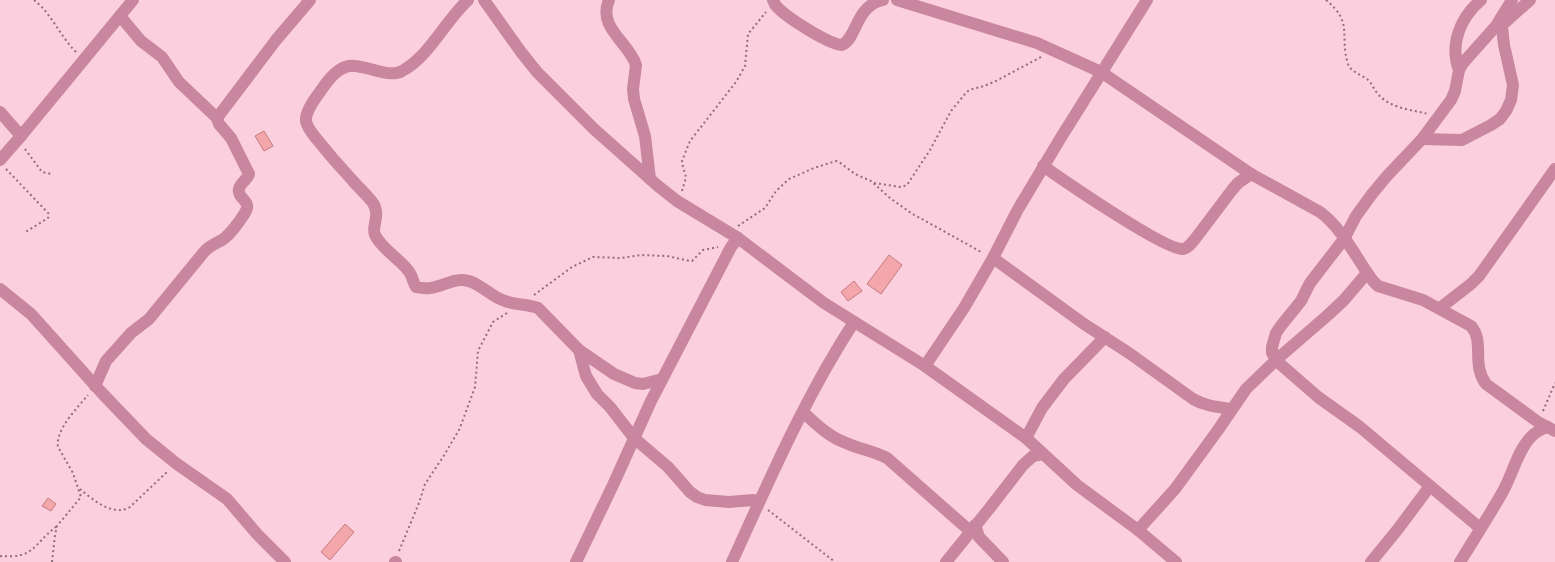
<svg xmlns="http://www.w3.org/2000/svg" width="1555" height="562" viewBox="0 0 1555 562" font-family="'Sofia Sans Condensed',sans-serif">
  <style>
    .building { fill: #f3a7aa; stroke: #c47c80 }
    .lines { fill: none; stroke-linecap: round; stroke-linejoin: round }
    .path { stroke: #906e7a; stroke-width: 2; stroke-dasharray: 2 3; stroke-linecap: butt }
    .minor { stroke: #c9879f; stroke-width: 12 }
  </style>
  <rect width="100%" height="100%" fill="#fccfde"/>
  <g class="building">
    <polygon points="264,131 273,146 264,151 255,136"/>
    <polygon points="889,255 902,265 881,294 867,284"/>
    <polygon points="854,281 862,291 848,301 841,292"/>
    <polygon points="48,498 56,504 51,511 42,506"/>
    <polygon points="345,524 354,532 330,560 321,552"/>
  </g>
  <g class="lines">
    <g class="path">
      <path d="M34 0C52 14 59 35 76 52"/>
      <path d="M1326 0C1354 23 1339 35 1348 64 1351 72 1360 74 1367 79 1373 84 1375 93 1382 98 1395 109 1413 110 1428 114"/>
      <polyline points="25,149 42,172 52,174"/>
      <polyline points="6,169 49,214 48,218 24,233"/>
      <polyline points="874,183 901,187 907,185 930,150 951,111 965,94 969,90 984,86 996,81 1041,57"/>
      <polyline points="682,191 686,177 683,167 682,161 690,141 736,82 745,66 748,34 766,12"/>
      <polyline points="738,226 765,208 776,191 789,179 814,168 836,161 839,162 855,174 871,181 890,198 911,213 983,253"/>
      <polyline points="534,295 572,267 593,257 621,258 641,255 667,256 690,261 692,261 703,250 718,247"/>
      <polyline points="1543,411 1555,383"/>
      <path d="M80 489C93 500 113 517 130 507L168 471"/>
      <polyline points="768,510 835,562"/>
      <polyline points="399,551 419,503 425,484 443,457 459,430 464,417 475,387 478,351 493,322 507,313"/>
      <path d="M0 556C35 559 33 544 57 526"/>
      <path d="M52 562 55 535 57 526 81 497 73 473 58 447C55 430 78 407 88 395"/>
    </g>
    <g class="minor">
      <path d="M468 0C445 21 429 57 402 71 388 79 365 64 349 66 337 68 328 80 322 89 316 97 305 111 306 121 307 127 312 133 315 137 327 152 340 167 353 181 359 188 367 195 373 203 381 216 371 227 375 235 383 251 401 259 410 273 413 278 413 283 416 287 435 292 445 281 461 280 477 279 490 297 505 301 516 305 527 304 538 308L579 350 614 374 635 383 643 384 662 379"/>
      <polyline points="484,0 521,52 537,72 594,129 658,186 677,201 738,238 824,303 925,366 1026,438 1077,485 1138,530 1176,562"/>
      <path d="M609 0C597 28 629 42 636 65L633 89 634 99 645 136 650 179"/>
      <path d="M773 0C774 3 776 6 778 8 788 18 828 44 842 45 858 37 855 6 883 0"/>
      <path d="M897 0 1037 43 1101 72 1251 174 1320 212C1343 229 1356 258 1373 281L1378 286 1423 300 1471 326C1485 342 1471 364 1486 384L1538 422 1555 431"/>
      <polyline points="120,16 141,41 162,57 179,82 217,118"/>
      <polyline points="1502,25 1530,0"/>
      <path d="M1459 70C1449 44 1461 17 1481 0"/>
      <polyline points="0,112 21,136"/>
      <polyline points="1422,139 1462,140 1491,125 1500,119 1506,111 1511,100 1513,85 1504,45 1501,18"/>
      <polyline points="0,160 21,136 133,0"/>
      <path d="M1043 166C1063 180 1166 251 1183 249 1189 248 1191 243 1195 239L1232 190 1238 183 1251 174"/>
      <path d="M993 258 1084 324 1129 353 1193 399C1205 406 1218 407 1231 409"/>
      <polyline points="0,289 31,314 101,392 146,439 177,464 227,499 257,534 285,562"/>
      <polyline points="1440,308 1471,284 1479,276 1555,169"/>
      <polyline points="579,350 586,376 597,394 610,407 634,438 668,467 690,492 697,497 705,500 729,502 753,500 759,502"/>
      <polyline points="925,366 964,308 993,258 1017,211 1060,139 1147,0"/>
      <path d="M95 386 106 361 131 333 149 319 204 252C209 246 215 244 222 240 230 235 235 227 241 219 243 216 246 212 247 208 249 201 237 197 239 189 240 183 247 180 249 174L231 138 219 124 217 118 276 40 310 0"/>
      <path d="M803 412C816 424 829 437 846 443 859 449 874 451 887 458L970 531"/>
      <polyline points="1026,438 1042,408 1064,379 1105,337"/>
      <polyline points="975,525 979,537 1003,562"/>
      <polyline points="1480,528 1360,427 1318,397 1279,363 1272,353 1272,347 1276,333 1280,327 1301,301 1310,283 1344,239 1356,216 1372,194 1387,176 1422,139 1451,100 1455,91 1459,70 1463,63 1496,26 1512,0"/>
      <polyline points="1138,530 1175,489 1218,430 1246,389 1276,360 1328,315 1344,300 1367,273"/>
      <polyline points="395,562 396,562"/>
      <polyline points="576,562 613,485 651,401 731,247 738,238"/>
      <path d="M732 562C769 481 805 397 854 322"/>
      <polyline points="946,562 989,509 1023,465 1033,456 1043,454"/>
      <polyline points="1371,562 1398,529 1430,486"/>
      <path d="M1460 562C1474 539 1489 516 1502 493 1512 476 1517 452 1530 438 1535 432 1541 429 1548 427"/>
    </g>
  </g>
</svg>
